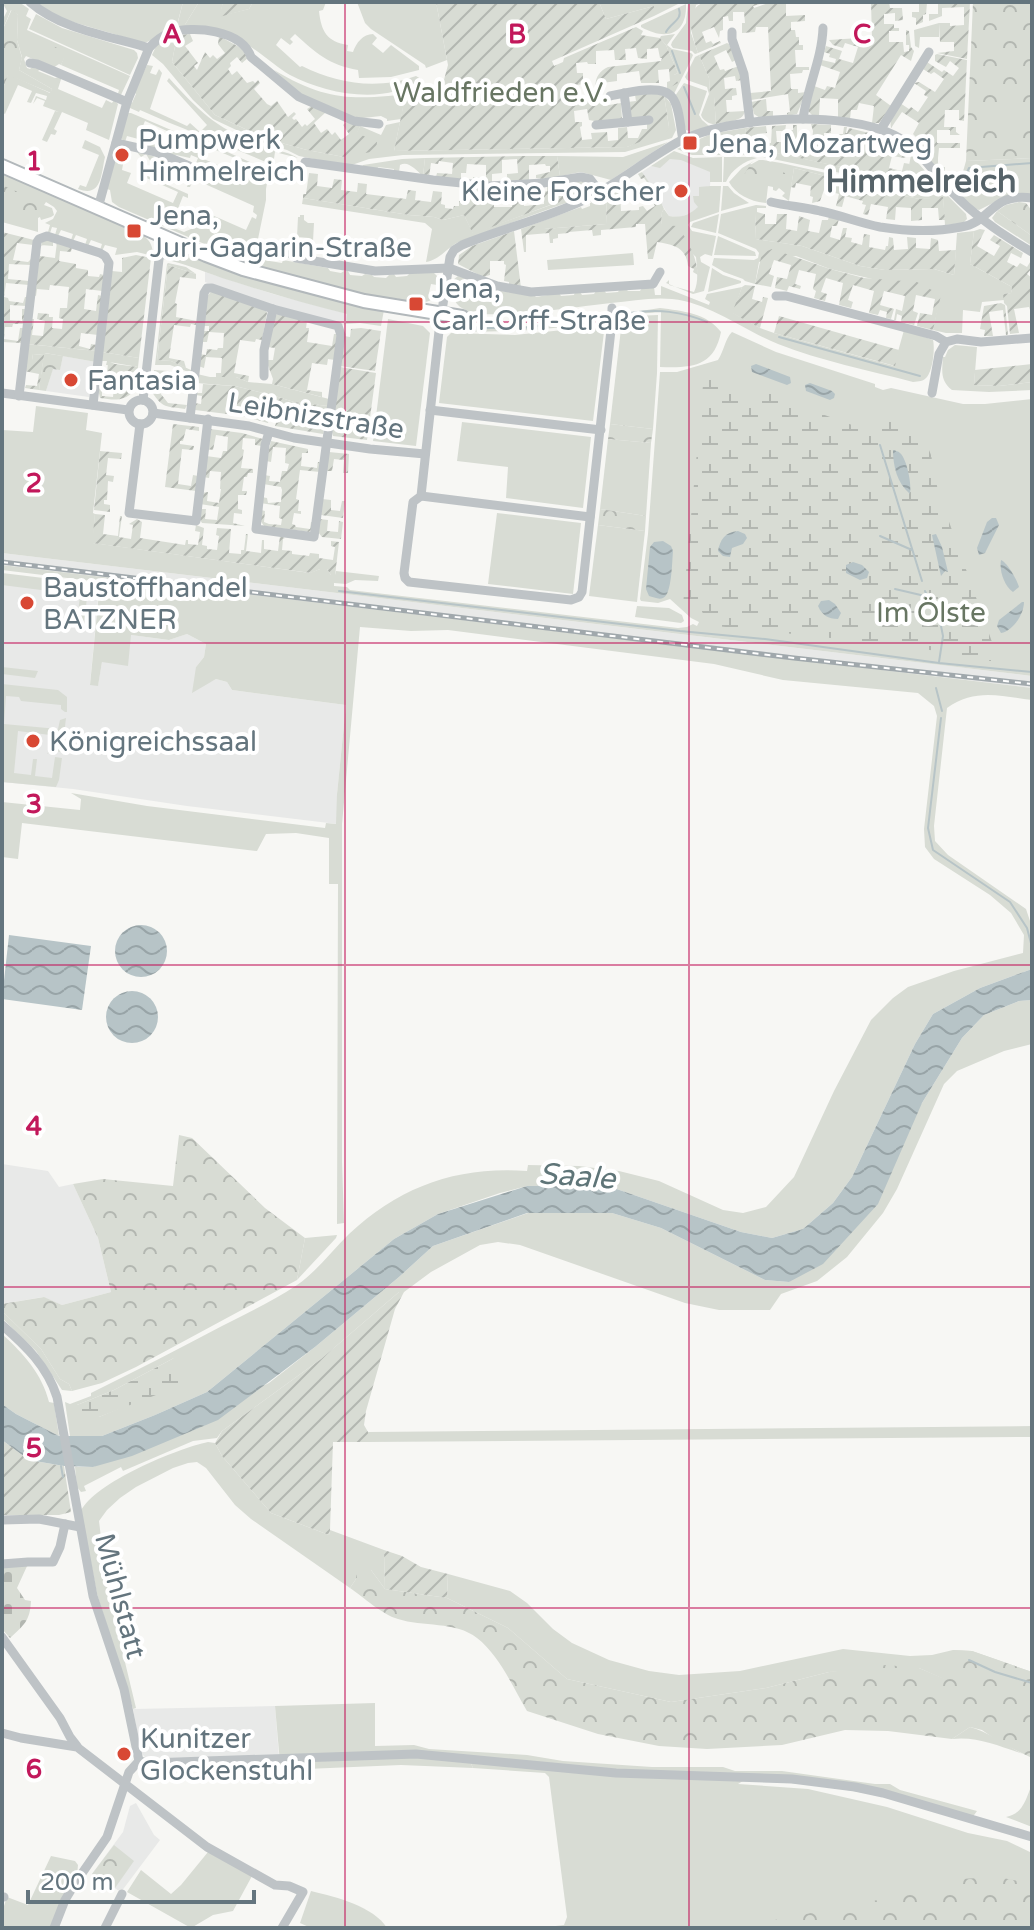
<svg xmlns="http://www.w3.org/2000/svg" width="1034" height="1930" viewBox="0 0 1034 1930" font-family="'Varela Round',sans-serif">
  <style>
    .built { fill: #e8e9e8 }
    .grass { fill: #d8dcd4; fill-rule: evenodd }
    .forest { fill: url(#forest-crowns); fill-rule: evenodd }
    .wetland { fill: url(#wetland-marsh) }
    .cemetery { fill: url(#cemetery-stones) }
    .garden { fill: url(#garden-furrows) }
    .water { fill: url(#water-waves) }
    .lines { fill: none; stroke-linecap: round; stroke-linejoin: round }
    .stream { stroke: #b7c4c7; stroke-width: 2 }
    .major-casing { stroke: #b2b8bb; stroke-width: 16 }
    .minor { stroke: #bec3c6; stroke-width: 9 }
    .major { stroke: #fff; stroke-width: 12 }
    .rail-casing { stroke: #a0a8ac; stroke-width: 5 }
    .rail { stroke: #fff; stroke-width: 2; stroke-dasharray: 6; stroke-linecap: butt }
    .grid { fill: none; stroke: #c2185b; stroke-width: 2; stroke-opacity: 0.55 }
    .poi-dot { fill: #d84834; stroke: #fff; stroke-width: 3 }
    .labels { text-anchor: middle; stroke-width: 8; stroke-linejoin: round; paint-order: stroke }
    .park-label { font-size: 28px; fill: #687663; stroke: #fff }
    .poi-label { font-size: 28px; fill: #64757e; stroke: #fff; text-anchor: start }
    .street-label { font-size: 28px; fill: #64757e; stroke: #fff }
    .water-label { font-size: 30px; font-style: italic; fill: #5f7578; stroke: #fff }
    .quarter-label { font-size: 32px; font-weight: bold; fill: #566369; stroke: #fff }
    .grid-label { font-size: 26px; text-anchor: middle; font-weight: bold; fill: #c2185b; stroke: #fff; stroke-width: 8; stroke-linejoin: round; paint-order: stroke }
  </style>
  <defs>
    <pattern id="forest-crowns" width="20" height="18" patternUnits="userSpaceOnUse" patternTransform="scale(2)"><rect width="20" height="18" fill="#d8dcd4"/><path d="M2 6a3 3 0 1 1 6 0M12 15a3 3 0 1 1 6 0" fill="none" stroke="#b3b7b1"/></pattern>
    <pattern id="wetland-marsh" width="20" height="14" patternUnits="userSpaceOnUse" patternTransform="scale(2)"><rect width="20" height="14" fill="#d8dcd4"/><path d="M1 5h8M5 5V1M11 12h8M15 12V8" fill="none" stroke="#b3b7b1"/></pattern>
    <pattern id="cemetery-stones" width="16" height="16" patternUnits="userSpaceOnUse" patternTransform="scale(2)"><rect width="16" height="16" fill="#d8dcd4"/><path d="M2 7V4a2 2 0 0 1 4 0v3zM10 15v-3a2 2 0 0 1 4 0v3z" fill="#b3b7b1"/></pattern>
    <pattern id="garden-furrows" width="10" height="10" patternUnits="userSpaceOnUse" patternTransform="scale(2)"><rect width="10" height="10" fill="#d8dcd4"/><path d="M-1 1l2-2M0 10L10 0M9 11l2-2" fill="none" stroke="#b3b7b1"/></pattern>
    <pattern id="water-waves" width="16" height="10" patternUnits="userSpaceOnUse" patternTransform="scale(2)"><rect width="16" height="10" fill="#b7c4c7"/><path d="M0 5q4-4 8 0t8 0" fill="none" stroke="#98a4a7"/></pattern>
  </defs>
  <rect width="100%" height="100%" fill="#f7f7f4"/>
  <g class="built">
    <polygon points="670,159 681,159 711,172 710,186 708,186 699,207 691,213 680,217 669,216 642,172 651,166 660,167"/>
    <polygon points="205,272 273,294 348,314 346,324 342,325 274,306 205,282"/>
    <polygon points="63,356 96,362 89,397 46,391 53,368 60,369"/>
    <polygon points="2,553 1032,676 1032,688 2,565"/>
    <polygon points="2,576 99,589 90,684 98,685 102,662 131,635 169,640 187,634 206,644 204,657 196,667 208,683 216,679 227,682 232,690 346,705 337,794 337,824 187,806 73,789 2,782"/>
    <polygon points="2,1164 48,1171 59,1187 73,1184 98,1238 111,1292 62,1305 43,1297 2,1304"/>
    <polygon points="275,1706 279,1757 146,1758 141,1753 133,1709"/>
    <polygon points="136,1803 154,1835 160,1840 121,1892 92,1874 123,1832 130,1806"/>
  </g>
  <g class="grass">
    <polygon points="2,2 19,2 29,9 26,16 31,19 27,30 130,76 120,97 117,97 119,90 61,65 64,57 53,68 26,56 24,59 27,68 30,69 33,66 43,67 38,71 55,78 62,76 58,89 102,108 106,100 112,103 114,100 118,104 109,140 86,130 88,123 62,112 54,129 57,131 55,135 51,134 47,142 42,140 55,111 59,112 43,106 45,101 37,98 33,104 36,96 46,100 47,96 36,93 31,103 27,102 32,91 18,85 5,114 2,112 2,90 8,74 50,93 52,89 19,70 22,57 17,40 18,15 11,10 2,31 2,21 7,11"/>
    <polygon points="36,2 183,2 178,21 180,29 165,33 147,42 141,42 73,22 56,16"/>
    <path d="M199 2H223L220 16 249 9 253 2H326L323 10 319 11C321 31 327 42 348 45L347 51 353 52C356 43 363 34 373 34L377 38 372 44 383 53 391 45 419 66V70L391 77 359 78 358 70C329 65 316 53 295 34L290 39 293 42 290 45 281 38 276 45 300 67 302 66C338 84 378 90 416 76L421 79C385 106 326 94 290 75 274 66 254 46 238 40 221 34 201 32 183 28Z"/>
    <polygon points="357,2 436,2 447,60 426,68 425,65 371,29 365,23"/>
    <polygon points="599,2 682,2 654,16 654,6 606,19"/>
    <polygon points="690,2 704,2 696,5 691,33 698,53 695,54 692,51 673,48 671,45 672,42 686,23 688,3"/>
    <path d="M686 4C687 35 666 41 641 27V25Z"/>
    <polygon points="36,14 62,28 134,50 137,53 138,58 130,75 29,29"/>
    <polygon points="939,23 939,37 920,37 919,48 915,46 914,30"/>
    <path d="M675 34 667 45 672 49 691 53 693 55C687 69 680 81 674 94L667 89 674 75 678 73 666 45 660 38 661 36Z"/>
    <polygon points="177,35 172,62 215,115 267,139 307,150 344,157 360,126 381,135 386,125 400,122 394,151 627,147 669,127 664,95 671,104 676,130 672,138 625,152 403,155 369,159 349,166 299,156 287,150 264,143 213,119 193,100 163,64 152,55 158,42"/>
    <path d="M699 55 709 78 710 96H714L716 124C711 125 703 121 701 115L709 94 707 87 687 80 685 77 695 57Z"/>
    <path d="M147 65 153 66 150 73 156 75 159 69 162 73 150 109 187 126 190 123 200 132 207 125 167 81 169 78C200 112 217 129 262 146 274 150 287 151 298 158L275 152 272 172H269L266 189V200L258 239 252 243 250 254 216 249 119 207 112 202 110 190 107 189 117 149 121 147 128 149 131 153 121 151 119 157 124 159 122 170 131 173 127 183 173 203 178 192 142 176 143 174 188 194V198L183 196 177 211 171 210V221L176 222 174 228 184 232 191 229 196 223 192 219 196 208 246 230 252 217 256 219 257 215 253 212 254 206 196 180H193L190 187H187L189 181 152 164 146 154 141 157 137 152C157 156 174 164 192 173L198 158 191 155 190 158 176 155 174 157 141 146 142 140 127 136 125 142 120 137 127 113H131L197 141 194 148 201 152 199 157 246 177 251 165 204 145 207 143 252 163 255 166V172L266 175 268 163C225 144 182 129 140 110L139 112 130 108V102L132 103 136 94 134 92ZM145 121 191 142 187 153 140 133Z"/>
    <path d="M274 70C331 104 357 99 420 93L404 102 401 119 387 121V119L381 116 354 119 304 97Z"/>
    <polygon points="684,83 707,91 699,115 702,120 709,126 691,132 686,130 675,96"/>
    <rect x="986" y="107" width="36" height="16"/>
    <path d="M745 128 749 147 906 181 911 155 941 189 909 187 763 157C747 150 733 139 716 133Z"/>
    <polygon points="711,134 712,137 721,138 722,144 717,145 722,149 722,155 692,155 677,149"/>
    <polygon points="723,138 732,141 753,155 724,154 724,149 728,145 723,143"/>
    <path d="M920 138 930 148 932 158H938V163L941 167H945V173L957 172C954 178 950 179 943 179L914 145Z"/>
    <path d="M85 140 100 147 105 157C101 174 102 198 78 189L80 185 86 187 99 155 82 148Z"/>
    <polygon points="668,142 611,180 581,172 560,176 557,156 623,157"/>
    <polygon points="674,151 693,158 722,157 722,182 710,182 710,172 681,160 670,159 660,168 651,166"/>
    <path d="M724 157H752L757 158C744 161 731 170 726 182H723Z"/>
    <path d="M425 158 423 176C416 170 408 160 400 165L399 172H394V169L378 167 377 170 362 167 363 165 402 159Z"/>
    <path d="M1032 158V195H1009L979 210 974 208 948 184C961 183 963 172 966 161Z"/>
    <path d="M763 160 781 163 898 189 946 194 966 214 967 219 963 223 945 225 943 198 920 199 904 196 794 168 789 201 782 196 785 193 779 188 776 191 773 190V187L768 186 766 203C752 202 736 195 729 182L742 168 754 161 750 164 763 169Z"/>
    <path d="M2 171 122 223V226C139 234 153 235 153 256L137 252 115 255 117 248 105 245 102 251 100 250 102 244 91 240 88 246 85 245 87 239 76 235 73 241 71 240 73 234 61 230 58 236 55 235 57 228 52 227 50 233 48 232 50 225 45 223 53 219 57 211 54 207 46 202 44 205 52 208 54 215 51 217 41 220 40 217 38 218V232L2 222Z"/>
    <polygon points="578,181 584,182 588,189 586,194 569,202 565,183"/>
    <path d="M710 186H721L719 212 690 222 688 225 692 231 716 236 712 256 705 254 700 257 701 262 710 267 704 291 693 294 666 283 669 280V285L694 292C699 281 697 269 696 257L661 225 662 212 664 209 669 216C682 218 689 215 698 207L694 202 693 196H699V187Z"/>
    <polygon points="723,186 728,186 734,193 749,203 721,211"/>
    <polygon points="607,195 606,224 544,229 543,226 529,226 581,207 582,209 590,206 590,203"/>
    <path d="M303 198 409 215 434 217 443 220 464 215 473 233 559 202 560 205 461 241C446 247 442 259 426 262L432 229 425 223 302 204Z"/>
    <polygon points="756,205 766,206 766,208 757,208 757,212 764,214 755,214 756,239 802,246 860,266 885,270 934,269 954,275 957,233 974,231 970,264 1012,287 1011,293 1004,294 1004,300 982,302 980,312 963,310 962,333 946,333 933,330 940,295 830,269 796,256 759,262 755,284 745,281 743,279 724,272 712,265 714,258 754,260 758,258 759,253 756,249 718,233 721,214"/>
    <polygon points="997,211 1032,236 1032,246 995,222 992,218"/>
    <polygon points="719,214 716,233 691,227 693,223"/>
    <polygon points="300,215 304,215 304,220 308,223 314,223 313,241 309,240 309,238 297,237 298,217 300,217"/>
    <polygon points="718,236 755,252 756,256 714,255"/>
    <path d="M173 250 185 252C250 275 315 297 384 310L381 326 360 323 346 324 347 314C305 304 263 291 222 278 202 271 184 263 163 259L166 254Z"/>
    <polygon points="633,253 634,265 548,270 547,260"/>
    <path d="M227 254 282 263 283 260 328 268 330 271 341 273 344 271H348L350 275 362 276 365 274 372 275 374 277 386 278 389 275 394 274 396 277 407 276 410 273H434L438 277 437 285 431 284 429 293 436 294C429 309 407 300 394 298L393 300 255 269 223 255Z"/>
    <polygon points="168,263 186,267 196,274 168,265 157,360 171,361 191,370 191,373 170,365 155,365 167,264"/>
    <polygon points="712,268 723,275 741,281 741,283 708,292"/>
    <path d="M458 276C471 277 486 288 501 291 512 293 524 293 534 295L536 297 559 293 561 296 574 295 575 292H580L582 295 594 294 596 291 604 290 606 293 618 292 620 289H626L628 291H640L642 288 654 287 655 295H661V286L709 305 710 302 705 299 707 294 742 287 733 313 760 328 774 333 894 366 904 330 933 340C935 349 933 369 927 377 923 382 919 381 913 382 868 370 821 361 778 344 743 330 710 303 672 299 652 297 631 301 611 303 564 308 513 318 466 313V310C452 305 452 293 453 280Z"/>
    <path d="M660 308C682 311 707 313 721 332 714 367 692 368 660 367L661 312 635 314 619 319 628 313Z"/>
    <polygon points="658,315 657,373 653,429 610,424 622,320 636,316"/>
    <path d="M588 316 599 317 604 321C557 329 511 333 463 331L464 326H528Z"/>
    <polygon points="388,319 423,326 430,333 416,446 373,441"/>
    <polygon points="597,324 604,332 593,421 439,403 447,337 451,333 515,335 563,330"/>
    <path d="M732 332 776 352 875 384V387L883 390 891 388 963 404H985L1032 399V676L2 553V430L33 432 36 406 88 413 86 430 102 433 93 513 95 514 93 543 310 573 320 569H327L331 575H335L336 571 379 576 378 581 355 580 346 584 334 583V586L347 587 350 590 678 628 687 627 693 624 697 626 699 622 691 618 670 599 658 603 641 601 640 599 648 534 660 372H677L718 360C724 351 725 339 732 332Z"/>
    <polygon points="27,344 96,351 96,362 45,353 44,355 33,354 32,360 26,360"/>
    <path d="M955 345 977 347 974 385 999 386 1032 382V390L989 392 952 390C940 381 942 370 943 357H945L948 350Z"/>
    <polygon points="102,352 139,358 138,367 109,362 108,365 106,365 107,361 102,361"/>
    <polygon points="197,374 210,377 236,377 248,382 272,384 329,399 328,406 294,402 275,396 274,402 271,402 271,395 235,386 196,383"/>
    <polygon points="462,422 591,437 583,508 506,498 508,467 457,461"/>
    <polygon points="608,439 651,443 646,516 600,509"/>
    <polygon points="497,513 581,523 573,594 488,584"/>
    <polygon points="598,525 645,531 637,602 589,596"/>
    <path d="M2 565 1032 688V700C1000 696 975 688 947 708L934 826 935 841 948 855 1026 909 1032 927V969L980 988 933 1014 915 1044 852 1177 833 1203 803 1229 772 1238 741 1232 605 1185 527 1186 500 1193 438 1214 394 1239 207 1392 155 1415 102 1436H70L65 1402 70 1404 91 1396V1393C135 1371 179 1349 222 1326 247 1313 273 1301 297 1285 316 1272 332 1251 349 1234 401 1186 457 1166 527 1171L528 1165 579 1166 619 1171 659 1181 723 1210 743 1213 766 1207 794 1177 834 1091 871 1020 893 998 908 987 954 971 1023 953 1024 935 1011 913 990 895 934 859 925 847 924 829 937 716 934 706 918 693 783 680 714 664 448 630 411 631 360 627 342 824V1162L344 1223 337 1224 338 884H329V838L296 833 266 834 257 851 22 823 18 859 2 857V802L80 810 81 799 71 793 147 806 325 828 326 823 336 824 337 794 346 705 232 690 227 682 216 679 192 693 196 667 204 657 206 644 187 634 169 640 131 635 128 666 102 662 98 686 90 685 100 582 2 570ZM174 1358 132 1403 99 1417 77 1405 114 1390Z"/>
    <polygon points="2,573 85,583 88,588 84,624 77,624 80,595 2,585"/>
    <polygon points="637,606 669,608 682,615 684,621 681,623 635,617"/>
    <polygon points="2,667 38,671 35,678 2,674"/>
    <polygon points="2,684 58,690 67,697 67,712 65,712 61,709 61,705 21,701 19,697 6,696 4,724 58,729 60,720 66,718 62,752 55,751 56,746 53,746 52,751 47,754 49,751 50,735 18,731 14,773 31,775 33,759 37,759 35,776 52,778 55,757 62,758 59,780 56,787 2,782"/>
    <polygon points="1032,1000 1032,1044 1004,1051 957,1071 944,1084 897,1189 883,1213 847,1257 817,1281 781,1294 770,1310 719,1310 685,1303 520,1245 498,1242 480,1245 431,1272 404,1292 399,1292 321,1359 222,1431 217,1438 193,1441 123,1471 121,1467 84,1486 86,1491 81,1492 77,1487 75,1467 93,1467 269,1383 315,1347 399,1277 433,1246 528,1213 612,1213 661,1228 765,1280 789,1282 922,1103 962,1038 984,1015 1019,1001"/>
    <polygon points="337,1235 336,1238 297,1280 305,1238"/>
    <polygon points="2,1311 41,1349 60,1379 69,1384 72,1391 62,1390 36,1351 2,1318"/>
    <path d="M2 1334C24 1354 42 1374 49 1402L54 1403 59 1436 16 1414 2 1404Z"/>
    <polygon points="1032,1426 1032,1437 368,1442 368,1432"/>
    <path d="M208 1442 215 1443 222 1456 271 1513 329 1535 330 1530 384 1550 385 1589 371 1570 356 1579 350 1588 251 1519 235 1505 206 1468 197 1462 188 1463 173 1468 136 1487 120 1498 107 1510 99 1521 105 1571 112 1608 136 1708 133 1709 97 1594 81 1511C94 1483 178 1448 208 1442Z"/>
    <polygon points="448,1574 510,1591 527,1603 553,1629 572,1643 609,1660 649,1671 679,1675 740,1671 843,1649 910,1656 932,1655 953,1650 972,1651 1032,1672 946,1680 919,1668 829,1672 766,1688 671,1702 567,1679 508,1628 447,1598"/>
    <polygon points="375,1703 375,1746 414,1745 429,1749 527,1755 563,1761 652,1767 723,1767 735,1771 782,1771 875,1784 890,1784 900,1790 977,1811 969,1822 882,1796 823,1786 746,1779 738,1784 808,1789 887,1807 968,1833 1007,1841 1032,1853 1032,1928 983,1922 979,1879 913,1902 790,1928 539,1928 564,1925 567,1917 549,1777 545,1773 473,1768 470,1761 280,1763 275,1706"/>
    <path d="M970 1727C989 1732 1005 1745 1023 1754 999 1746 977 1736 952 1739Z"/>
    <path d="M1032 1784V1827L1006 1817C1023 1814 1026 1799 1032 1784Z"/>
    <polygon points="208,1852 252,1876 233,1911 213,1915 191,1928 127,1892 141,1870 171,1894 181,1885"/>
    <polygon points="51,1856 75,1861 78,1865 77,1875 50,1928 2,1928 2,1912 7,1897 28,1905"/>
    <path d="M311 1891C336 1897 373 1906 387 1928H311L300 1923Z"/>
  </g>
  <g class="forest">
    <polygon points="183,2 199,2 183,28 180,29 178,22"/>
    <path d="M973 2H1032V158L966 161ZM987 107H1022V122L987 123Z"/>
    <polygon points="12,9 18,15 17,40 22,58 19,70 52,89 51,93 8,75 2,90 2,31"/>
    <polygon points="50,45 67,52 61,65 59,64 53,68 42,63"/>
    <polygon points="759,160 763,160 764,165 778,169 788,175 784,181 767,176 761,181 762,193 749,196 744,175 750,165"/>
    <polygon points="2,185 41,202 35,219 2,207"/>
    <polygon points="1019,202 1026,203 1032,211 1032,236 997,211 1006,205"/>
    <polygon points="44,353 63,356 60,370 53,369 46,391 39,390"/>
    <polygon points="610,424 653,429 651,443 608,439"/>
    <polygon points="600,509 646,516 645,531 598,525"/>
    <polygon points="179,1135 192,1138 265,1208 305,1238 297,1280 136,1367 102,1383 72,1391 69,1384 60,1379 41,1349 2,1311 2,1304 44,1297 62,1305 111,1292 98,1238 73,1184 103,1179 173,1186"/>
    <path d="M364 1565 371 1570 385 1589 447 1598 508 1628 567 1679 671 1702 766 1688 829 1672 886 1665 919 1668 945 1679 953 1650 972 1651 1032 1672V1758L999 1742 982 1730 970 1727 952 1739 888 1731 845 1730 782 1745 707 1749 659 1746 598 1734 527 1711C513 1687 499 1655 477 1638 456 1621 422 1627 398 1619 383 1615 363 1597 350 1588L356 1579V1568Z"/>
    <polygon points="397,1757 470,1761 473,1768 401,1765 306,1769 268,1768 269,1763"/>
    <polygon points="114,1845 134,1861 115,1888 92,1874"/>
    <polygon points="998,1877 1032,1884 1032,1928 733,1928 929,1890 942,1880 979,1878 980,1880"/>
  </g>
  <g class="wetland">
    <polygon points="704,374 714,374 720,376 720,379 725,379 745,391 780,394 799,403 800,406 863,429 875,418 903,421 923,435 931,455 938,491 997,656 1007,660 991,661 954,657 943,652 897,645 716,626 698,608 683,605"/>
    <polygon points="174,1358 187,1383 99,1417 78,1416 77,1405 114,1390"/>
  </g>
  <path class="cemetery" d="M28 1564 17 1588 25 1600 31 1601C30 1621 24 1625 10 1638L2 1629V1566Z"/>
  <g class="garden">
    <polygon points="223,2 253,2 249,9 219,17"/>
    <path d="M436 2H599L606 19 654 6V16L552 61 554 66 563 62 564 58 636 27 643 31 641 35 660 38 666 45 678 73 674 75 678 83 667 89V82L670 81 669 69 658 70 659 83H641L639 71 617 74V81L602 83V97H600C592 86 595 73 608 67L661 61 662 58H660L658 48 647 49V59L638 58 636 48 625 49 626 60H615L614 50 596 51V64H588L587 62 576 63 577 73H583V84L577 85 579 101H591V104L603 103V106L621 103 622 120 605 123 589 120 587 109 574 111 575 122H582V126L580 127 582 140 592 139 591 133 607 132 608 141 618 140V128L627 127 628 138H638L642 129H647V123L632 120 627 102 636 101 635 95 656 93 664 95 669 127 667 131 627 147 394 151 404 102 420 93 441 91 448 65Z"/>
    <path d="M704 2H759L760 4 753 6 754 8 771 2H792L786 3V16L805 15V21L791 22V30H795L796 37H799V45H803V50H795L796 67H809V70H803L802 73 790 74 791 89H798V93L806 92 797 114 787 116V113L790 112 788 94 751 100 750 93 771 91 768 27H756L755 32 742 33V23H745L744 12H733V21H729L728 16 723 17V30L720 31 719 38 714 27 702 32 706 43 711 41 713 44 720 41 721 43 698 53C692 35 683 11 704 2Z"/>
    <polygon points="871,2 889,2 890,8 902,8 903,20 895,21 895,13 884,14 884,24 894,24 894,28 899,28 899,31 889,31 889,42 903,42 904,52 909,51 909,45 906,45 906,30 909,31 911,47 914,51 911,61 901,55 876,95 891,106 879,123 872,123 874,106 859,103 857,110 851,110 850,119 838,117 838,99 820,98 819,116 813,116 808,111 814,86 825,90 827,86 835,88 840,72 820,65 822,60 835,63 836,59 829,57 830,54 824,52 826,46 842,51 839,59 853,63 858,47 845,43 843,48 833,45 829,40 859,38 867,36 872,39"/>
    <polygon points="919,2 970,2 967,59 937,53 954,51 954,42 940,42 939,23 950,23 950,26 964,25 964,7 942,8 942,16 929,21 929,14 938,14 938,3 927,3 926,14 923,15 923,22 916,25 916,18 912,17 912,12 919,12"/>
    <polygon points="190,34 193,41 185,46 198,63 194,66 197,70 205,52 210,58 213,55 217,59 225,53 218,44 219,36 241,48 248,58 242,63 237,57 230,63 231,66 228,69 232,75 237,71 247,83 253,81 255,83 258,80 260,83 254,89 267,104 271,106 277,101 288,117 294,112 296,114 292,118 294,120 296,119 302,127 305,124 307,126 315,119 307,109 312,106 326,112 314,123 321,133 327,129 332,135 335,132 341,140 349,134 343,125 348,121 360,126 357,133 377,142 376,151 344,157 307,150 267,139 215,115 172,62 177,35"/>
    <path d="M727 43 729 44 736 60 732 62 726 50 714 56 720 70 724 69 725 71 739 66 742 80 736 81 735 76 724 78 725 89 736 88 737 95 732 96V100H726L727 112 745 111C742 123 726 121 716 124L714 97 710 96 709 78 699 55Z"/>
    <path d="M937 54 967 60 964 121 959 120V110H945L944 127H956V132L960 135H950V130H937V143H960V148H939L938 158H932L924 148 929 147 920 139 914 145 912 143 916 137 913 134 919 123 902 112 891 128C889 118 895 112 900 103L909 109 911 107 918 112 928 97 924 95 926 91 914 83 919 82 935 92 944 79 934 72 931 74 923 69 927 62 942 72 944 70 953 76 959 68 950 61 946 67 935 61V55Z"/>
    <polygon points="766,99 767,111 773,111 773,117 760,118 754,114 751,102"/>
    <polygon points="811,124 831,125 831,133 824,133 823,149 838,147 839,134 843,134 844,127 847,127 846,133 847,133 849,128 885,137 883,143 870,140 868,152 880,155 881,153 887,154 893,141 908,151 905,158 892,156 889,168 902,171 904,163 910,164 906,181 748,147 745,128 766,126 767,133 757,134 757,143 771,143 772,126 786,125 785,131 776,131 777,142 789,142 789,130 793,130 793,125 797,125 797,136 803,136 803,142 812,142 813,131"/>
    <polygon points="523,156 557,156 560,176 543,179 536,178 536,175 550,172 550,166 546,166 545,164 529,165 529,181 503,182 503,179 507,177 507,174 518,173 517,159 502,160 502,173 492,174 492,182 473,181 473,177 486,178 486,165 467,164 466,173 461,173 461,181 436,177 437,173 452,174 453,163 439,161 438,164 431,163 429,177 423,176 425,158"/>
    <polygon points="794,168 904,196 920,199 943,197 945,220 939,220 938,208 922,208 922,220 911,221 911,208 896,207 895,220 886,219 888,207 871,204 868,215 863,214 866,205 862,204 863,201 845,196 842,207 836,206 839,194 824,190 820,201 812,203 813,197 810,196 811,186 796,183 795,188 791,187"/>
    <path d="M642 172 658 195 664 209 662 212 661 225 677 226C689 241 696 256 698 275L693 272 694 269 688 266C686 247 674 245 657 242L653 259H648L645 224H636V227L601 230V235L593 236 592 230 569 232 568 233 558 234V238L553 239V243H550L549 233 526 235V252H524L521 229 529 226H544V229L606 224 607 195 615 190 620 194 621 211 639 210V207L643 206 647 211 655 206 651 199 656 195 644 178 641 179 638 174Z"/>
    <polygon points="309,173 318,174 317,186 332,188 334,179 342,180 341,190 357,192 358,183 367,184 366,194 406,199 408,190 416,191 415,200 431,202 433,191 442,192 441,204 445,205 445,208 453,209 454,206 459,206 459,201 465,201 466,187 488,188 488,195 493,195 494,207 512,207 512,195 523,194 524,206 544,204 544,192 547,191 547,185 565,182 569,202 560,205 558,202 473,234 464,215 443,220 434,217 409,215 303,198 303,194 306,194"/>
    <polygon points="755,214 765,214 765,224 776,224 777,214 787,214 786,229 797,231 799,216 810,220 808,231 819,233 822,220 828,220 829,216 839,219 837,226 832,226 830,237 840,240 843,228 847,228 845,237 852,238 851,242 862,245 864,234 870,235 869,247 885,250 886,246 888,246 889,237 893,238 894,250 908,249 907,237 916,238 916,248 930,249 931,238 938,240 939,251 956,250 954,275 934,269 885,270 860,266 802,246 756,239"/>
    <polygon points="980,229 985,230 977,246 994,256 1000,246 990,240 994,235 1023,253 1021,258 1011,253 1007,262 1017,267 1020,263 1027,267 1032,259 1032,268 1027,274 1032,278 1032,315 1029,307 1014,309 1019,333 1010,334 1007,306 1004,303 1003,294 1011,293 1012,287 970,264 974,231"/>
    <polygon points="514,231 521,288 509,286 509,282 504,281 506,265 504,264 504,261 490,261 490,275 483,277 458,264 459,255 472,246"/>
    <polygon points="2,232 34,240 33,245 17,243 13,260 28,262 31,259 31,265 9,264 8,279 29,281 29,285 6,283 4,297 8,298 9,301 23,303 25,297 27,297 26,306 10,305 10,320 22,321 22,309 26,309 24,324 13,324 12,327 5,327 4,339 18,341 20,328 23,328 22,343 2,342"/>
    <polygon points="45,240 53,241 53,246 41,245 40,256 55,258 57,242 72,247 71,252 60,251 59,261 76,264 76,268 88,270 88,276 99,277 100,274 104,275 102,291 86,289 84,309 96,311 98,295 102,296 98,335 81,333 79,346 90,349 91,344 97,345 96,351 28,344 31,319 34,319 32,335 43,336 45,321 37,319 38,313 49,314 49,317 53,317 52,328 62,329 63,319 59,318 60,308 67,308 69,287 50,285 49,290 37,289 36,296 33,295 42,241"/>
    <polygon points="772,249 830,269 864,278 917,282 941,295 933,330 917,326 920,313 932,315 935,299 916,295 913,311 918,313 914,325 901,322 902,316 897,314 896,320 894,320 896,309 902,311 905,296 884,291 880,305 894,309 891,319 886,318 887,312 880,310 878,315 869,313 874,291 853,285 848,300 853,302 851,308 839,305 843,283 826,278 821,292 827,294 825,301 814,298 816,291 813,289 816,274 799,270 795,284 801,286 800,289 789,286 787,291 775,288 777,277 787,279 791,265 774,260 769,274 774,276 771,287 755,284 762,253"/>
    <polygon points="136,255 151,258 139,358 102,352 112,271 122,272 122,258"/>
    <polygon points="168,265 196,274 196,279 180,277 175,303 177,304 176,317 197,321 196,325 191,324 190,327 174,325 169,358 184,361 186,368 171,361 157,360"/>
    <polygon points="745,285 755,286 752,299 762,302 763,297 768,298 760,328 732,313 742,287"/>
    <polygon points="212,291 265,310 267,313 262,340 256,339 255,342 240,340 234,373 249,376 248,382 236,377 216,377 216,373 221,373 222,358 206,357 204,368 198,366 199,354 206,355 207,349 217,350 218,348 223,348 224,333 209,332 207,342 200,342 202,331 209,331 209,326 202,326 205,298"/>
    <polygon points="1001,303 1005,305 1008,335 1006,335 1003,310 989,312 993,336 984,336 985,330 980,329 984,306"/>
    <polygon points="278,314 307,321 306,328 309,328 307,342 332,346 334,334 339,334 335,360 328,359 327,365 312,363 307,390 322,392 322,397 272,384 273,379 266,360 273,360 275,348 268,347 275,315"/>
    <polygon points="779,316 899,350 895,366 774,333"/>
    <polygon points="361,328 381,331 375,371 340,366 344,336 350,337 351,329"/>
    <polygon points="33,354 44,355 39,390 25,388 26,385 37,386 39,374 24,371 26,360 32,360"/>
    <path d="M108 361 115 364 138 367 134 391C123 402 114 400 100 398L98 389 102 390V396L113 397 114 387 107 386 110 377 107 376Z"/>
    <polygon points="1032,364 1032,382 999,386 974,385 975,370"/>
    <polygon points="340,367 376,373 367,440 333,436 332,432"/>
    <path d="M154 370 169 371 179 374 178 377 158 375 157 389 168 403 187 405 185 409C166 406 163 409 152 392Z"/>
    <polygon points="203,384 235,386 271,395 271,402 265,402 263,418 269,419 268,423 243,416 195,410 194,403 201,404 202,396 196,395 196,393 202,393"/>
    <polygon points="275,396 294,402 328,406 323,434 275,426 277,420 282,420 284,404 274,402"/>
    <polygon points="173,424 199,427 199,431 186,429 183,441 180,441 180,444 194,446 193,450 182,449 178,484 191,486 193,475 198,476 196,491 165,487"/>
    <polygon points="210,429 242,433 263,439 262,446 255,445 255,439 243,438 242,449 244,450 241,468 253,469 253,473 248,473 247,477 244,477 242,491 247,491 246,495 238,495 238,509 242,510 242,514 234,513 233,523 245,526 202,523 199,518 201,509 206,509 205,519 217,520 219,507 200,504 201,493 208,492 207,501 219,503 221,489 220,489 221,472 210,471 209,478 203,477 206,456 221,458 223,451 227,451 228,437 216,435 213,450 207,449"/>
    <polygon points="271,441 308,449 308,453 302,453 301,466 317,468 318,462 322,462 320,472 300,470 296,499 299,500 298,511 301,511 301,514 294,513 292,524 295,525 296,527 310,529 311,522 314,522 313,528 309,532 264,526 260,520 261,510 265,511 264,522 269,524 281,525 282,519 279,518 280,506 260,503 261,497 267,498 268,503 281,502 282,490 281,487 263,484 264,475 270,476 269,481 280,482 282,471 287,471 289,464 285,463 286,448 273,447 271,462 266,461"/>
    <polygon points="100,451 122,453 121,459 108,458 106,475 114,476 113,482 108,481 107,500 104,500 104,504 110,505 110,512 94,510"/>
    <polygon points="329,452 349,454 348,473 343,473 344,460 334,459 332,471 326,471"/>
    <polygon points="322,499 331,500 331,510 340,511 342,501 345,501 343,518 321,515"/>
    <polygon points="95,514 105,515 103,534 118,536 120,516 122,516 119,537 131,539 133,525 129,524 137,519 142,522 140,538 185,545 186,540 188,540 188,544 198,545 200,532 195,531 196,525 204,528 202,545 207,546 207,549 217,550 219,536 216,535 217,528 231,529 229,553 241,554 241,550 244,550 246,534 248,534 246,551 261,553 262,540 264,540 264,549 278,551 280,536 285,538 283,539 282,550 292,551 292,554 309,556 310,553 319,554 319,558 333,560 335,547 331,546 331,541 339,542 335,576 331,575 327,569 320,569 311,573 92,543"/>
    <polygon points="320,519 328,520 327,531 338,532 339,521 343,522 341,539 322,537 318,532"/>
    <polygon points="399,1292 404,1292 395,1309 366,1411 364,1425 368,1432 368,1442 333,1442 330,1530 329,1535 271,1513 222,1456 215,1443 222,1431 321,1359"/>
    <polygon points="2,1440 29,1460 64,1466 71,1512 59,1515 2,1515"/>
    <polygon points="384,1550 402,1556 421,1567 448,1574 447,1598 385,1589"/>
  </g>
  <g class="water">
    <polygon points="756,364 790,377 791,383 787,385 752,372 751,366"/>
    <polygon points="810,383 832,391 835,394 834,398 830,400 806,391 805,385"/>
    <path d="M893 450C896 451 898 451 900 453 907 459 912 485 910 494 897 483 893 466 893 450Z"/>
    <polygon points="992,518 996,518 999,525 985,553 979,555 977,548 987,522"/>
    <path d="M738 531 745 534 747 538 743 544 732 548 730 557 723 556 718 551C720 540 725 532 738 531Z"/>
    <polygon points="936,534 942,547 948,572 945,571 941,576 932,535"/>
    <path d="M663 541 671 546 673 551C672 561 672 595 663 598 659 600 653 597 649 596L646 589 650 547 654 542Z"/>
    <path d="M1001 560C1007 562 1017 580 1019 587L1013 592C1004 586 999 570 1001 560Z"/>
    <polygon points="853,562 862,565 869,572 867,578 860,580 846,573 846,565"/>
    <path d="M829 600 835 604 841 613 838 619C828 619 822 615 818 606L821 601Z"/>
    <path d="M1022 602H1024C1024 614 1013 631 1001 633L997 626 999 620Z"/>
    <circle cx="141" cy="951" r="26"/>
    <polygon points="9,935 91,946 82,1010 2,999"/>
    <polygon points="1032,969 1032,1000 1019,1001 984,1015 962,1038 922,1103 878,1204 823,1264 789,1282 765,1280 661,1228 612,1213 527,1213 433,1246 399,1277 315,1347 218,1420 132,1456 93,1467 64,1466 29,1460 2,1440 2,1404 16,1414 59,1436 102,1436 155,1415 207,1392 394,1239 438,1214 527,1186 605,1185 741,1232 772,1238 803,1229 833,1203 852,1177 915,1044 933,1014 980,988"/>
    <circle cx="132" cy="1017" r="26"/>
  </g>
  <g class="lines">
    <g class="stream">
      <path d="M666 32C671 22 683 20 679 9"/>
      <polyline points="672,51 680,73"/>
      <polyline points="684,87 695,114"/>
      <polyline points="961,186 969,168 1032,163"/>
      <path d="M630 313C658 309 681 311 707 322"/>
      <polyline points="471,328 523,328 597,318"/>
      <polyline points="779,337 920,376"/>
      <polyline points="880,445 922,581"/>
      <polyline points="880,536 912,550"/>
      <polyline points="895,589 925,596"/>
      <polyline points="339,591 680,631 765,639 939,663 1032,672"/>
      <polyline points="925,591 941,626 943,636 939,662"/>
      <polyline points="936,688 942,711"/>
      <polyline points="941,718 928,828 933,850 1010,902 1027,928 1032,947"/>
      <polyline points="61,1466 63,1477"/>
      <polyline points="969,1660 995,1672 1032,1683"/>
    </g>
    <defs>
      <polyline id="major" points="2,166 206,255 243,269 364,301 462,317"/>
    </defs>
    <use href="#major" class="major-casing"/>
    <g class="minor">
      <path d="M30 2C62 30 110 36 149 48"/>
      <polyline points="732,32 732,39 744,74 750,123"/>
      <polyline points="30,63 37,64 127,102"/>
      <path d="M610 96C624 93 662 83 672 97 680 107 680 127 683 140"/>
      <path d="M803 119C807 88 822 59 823 28"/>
      <polyline points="628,122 649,120"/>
      <polyline points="596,125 628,122 624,93"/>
      <polyline points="881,129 929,52"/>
      <polyline points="116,143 156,152 189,166"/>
      <polyline points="305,162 433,180 490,186 543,183 581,177 590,179 600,192"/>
      <path d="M771 202C787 206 804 207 820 211 840 215 860 223 880 227 905 231 936 232 961 227 992 222 991 192 1032 198"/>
      <path d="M98 208 127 102 149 48C155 41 162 36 170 33 193 25 242 30 251 57L299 97 354 121 379 124"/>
      <polyline points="291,254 296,258 375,271 449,268 497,286 531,292 653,284 660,272"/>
      <polyline points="776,296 786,296 936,336 946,342"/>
      <path d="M612 308V321L582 592 579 597 571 600 409 582 405 578 404 573 413 502 421 496 439 331 450 257 454 250 462 245C501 229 543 219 582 201 617 185 646 159 680 141 730 116 844 110 894 135 919 147 935 175 954 194 976 217 1004 236 1032 252"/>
      <polyline points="264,376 264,350 273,309"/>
      <polyline points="2,393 128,410"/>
      <polyline points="932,393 939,354 946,342 957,339 981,342 1032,338"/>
      <polyline points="19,396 37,242 39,239 47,236 100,253 105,256 109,263 93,405"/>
      <circle cx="141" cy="412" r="12"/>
      <polyline points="143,400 159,259 166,237"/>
      <polyline points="430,410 601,430"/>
      <polyline points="153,413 249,426 294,438 370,449 425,454"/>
      <polyline points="190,418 204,293 207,288 212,288 273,309 338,326 341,335 314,537 256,529 265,445 269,432"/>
      <polyline points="140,424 129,513 196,521 208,419"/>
      <polyline points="421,496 590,517"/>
      <path d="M2 1325C26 1346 47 1366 57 1397L93 1596 124 1689 139 1761"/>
      <polyline points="2,1520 39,1519 80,1527"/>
      <polyline points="2,1564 28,1562 53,1562 60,1547 65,1524"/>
      <polyline points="2,1637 60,1718 70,1737 77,1746"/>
      <polyline points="2,1733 21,1738 77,1747 207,1847 275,1885 289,1886 303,1892 282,1928"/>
      <polyline points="139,1761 148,1763 416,1754 616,1773 792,1779 855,1787 883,1793 1032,1837"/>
      <polyline points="2,1897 4,1897"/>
      <polyline points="54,1928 65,1900 76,1882 107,1837 129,1772 139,1761"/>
      <polyline points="105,1928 122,1894"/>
    </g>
    <use href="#major" class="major"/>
    <defs>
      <polyline id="rail" points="2,562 794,658 1032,684"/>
    </defs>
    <use href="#rail" class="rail-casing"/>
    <use href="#rail" class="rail"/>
  </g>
  <path class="grid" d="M345 2V1928M689 2V1928M2 322H1032M2 643H1032M2 965H1032M2 1287H1032M2 1608H1032"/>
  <g class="poi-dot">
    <rect x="682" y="135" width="16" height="16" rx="4"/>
    <circle cx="122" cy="155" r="8"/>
    <circle cx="681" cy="191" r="8"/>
    <rect x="126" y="223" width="16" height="16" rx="4"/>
    <rect x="408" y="296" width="16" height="16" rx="4"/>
    <circle cx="71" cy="380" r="8"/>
    <circle cx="27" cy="603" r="8"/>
    <circle cx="33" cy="741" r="8"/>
    <circle cx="124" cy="1754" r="8"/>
  </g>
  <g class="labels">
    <g class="park-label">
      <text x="501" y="102">Waldfrieden e.V.</text>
      <text x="931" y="622">Im Ölste</text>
    </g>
    <g class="poi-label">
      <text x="138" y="149">Pumpwerk<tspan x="138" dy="32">Himmelreich</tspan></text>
      <text x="706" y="153">Jena, Mozartweg</text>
      <text x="665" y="201" text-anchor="end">Kleine Forscher</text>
      <text x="150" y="225">Jena,<tspan x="150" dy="32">Juri-Gagarin-Straße</tspan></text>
      <text x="432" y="298">Jena,<tspan x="432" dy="32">Carl-Orff-Straße</tspan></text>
      <text x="87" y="390">Fantasia</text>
      <text x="43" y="597">Baustoffhandel<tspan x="43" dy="32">BATZNER</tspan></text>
      <text x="49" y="751">Königreichssaal</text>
      <text x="140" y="1748">Kunitzer<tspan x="140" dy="32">Glockenstuhl</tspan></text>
    </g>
    <g class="street-label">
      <text transform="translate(316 415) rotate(9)" y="10">Leibnizstraße</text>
      <text transform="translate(121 1596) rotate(75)" y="10">Mühlstatt</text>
    </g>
    <g class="water-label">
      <text transform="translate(577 1176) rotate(4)" y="10">Saale</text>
    </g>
    <g class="quarter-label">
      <text x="921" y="192">Himmelreich</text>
    </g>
  </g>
  <g class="grid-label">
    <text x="172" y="43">A</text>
    <text x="517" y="43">B</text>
    <text x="862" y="43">C</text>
    <text x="34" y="170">1</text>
    <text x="34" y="492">2</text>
    <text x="34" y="813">3</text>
    <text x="34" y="1135">4</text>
    <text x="34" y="1457">5</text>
    <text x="34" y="1778">6</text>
  </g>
  <rect width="1034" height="1930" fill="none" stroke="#64757e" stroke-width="8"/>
  <path d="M28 1890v12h226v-12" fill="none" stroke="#64757e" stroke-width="4"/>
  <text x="40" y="1890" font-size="24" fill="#64757e" stroke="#ffffff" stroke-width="6" paint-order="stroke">200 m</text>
</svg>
